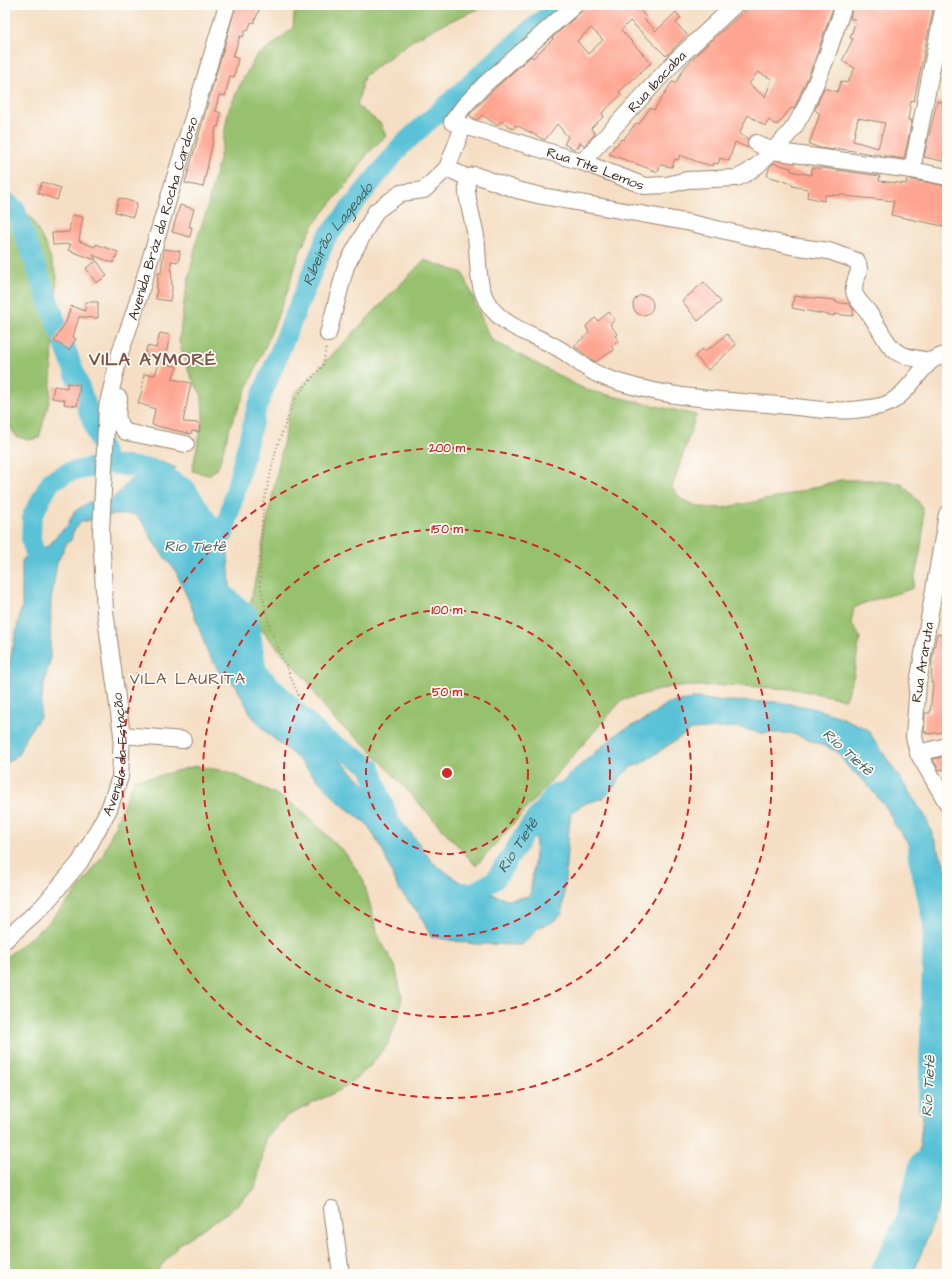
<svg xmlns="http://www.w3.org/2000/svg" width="952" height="1279" viewBox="0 0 952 1279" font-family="'Architects Daughter',sans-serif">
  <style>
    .green { fill: #97c16e; stroke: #697646 }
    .water { fill: #5ac2d7; stroke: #4a767a }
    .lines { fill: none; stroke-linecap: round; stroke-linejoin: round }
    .river { stroke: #5ac2d7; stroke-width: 20 }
    .building { fill: #fea591; fill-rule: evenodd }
    .minor-casing { stroke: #988470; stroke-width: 18 }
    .path { stroke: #988470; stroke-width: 2; stroke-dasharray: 1 3; stroke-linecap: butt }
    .minor { stroke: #fff; stroke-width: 16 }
    .ring { fill: none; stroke: #d62828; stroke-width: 2; stroke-dasharray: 7 5 }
    .labels { text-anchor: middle; stroke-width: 3.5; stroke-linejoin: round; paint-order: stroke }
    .street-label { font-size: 14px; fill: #3b2a1e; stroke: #fdfcf7 }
    .water-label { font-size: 15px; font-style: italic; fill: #465f5f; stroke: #fdfcf7 }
    .quarter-label { font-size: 16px; letter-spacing: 1px; fill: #7f5546; stroke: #fdfcf7 }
    .district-label { font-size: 18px; font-weight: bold; letter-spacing: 1px; fill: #7f5546; stroke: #fdfcf7 }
    .centre { fill: #d62828; stroke: #fdfcf7; stroke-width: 2 }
    .ring-label { font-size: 12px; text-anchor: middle; font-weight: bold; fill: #d62828; stroke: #fdfcf7; stroke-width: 3.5; stroke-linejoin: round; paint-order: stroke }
  </style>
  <rect width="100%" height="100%" fill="#fdfcf7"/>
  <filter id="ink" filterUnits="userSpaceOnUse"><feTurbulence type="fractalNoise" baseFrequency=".025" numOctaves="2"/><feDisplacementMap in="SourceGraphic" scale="8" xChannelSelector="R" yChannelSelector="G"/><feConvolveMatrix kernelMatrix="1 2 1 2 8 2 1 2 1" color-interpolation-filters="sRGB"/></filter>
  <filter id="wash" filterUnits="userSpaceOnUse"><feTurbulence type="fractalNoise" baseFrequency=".012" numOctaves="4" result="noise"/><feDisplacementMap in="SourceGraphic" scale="16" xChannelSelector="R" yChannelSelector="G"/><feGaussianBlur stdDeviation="0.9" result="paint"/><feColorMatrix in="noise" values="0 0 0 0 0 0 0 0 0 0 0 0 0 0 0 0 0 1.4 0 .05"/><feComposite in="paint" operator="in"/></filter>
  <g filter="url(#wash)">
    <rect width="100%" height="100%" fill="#f5dec3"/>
    <g class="green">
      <polygon points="295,5 488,5 441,25 413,40 364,76 357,106 380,123 386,136 367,154 354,175 314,224 300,251 288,290 266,345 230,427 218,468 209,475 192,471 203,419 202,396 190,375 179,342 184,302 197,239 207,209 223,143 228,111 241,83 256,56 269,48 293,28"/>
      <polygon points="5,193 10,196 32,219 46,246 57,276 50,398 39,438 29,440 17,437 5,420"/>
      <path d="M424 260 463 273 490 339 586 390 696 415 672 488 681 499 699 507 722 508 780 497 840 480H871L902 484C907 489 920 502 922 508 928 525 916 568 913 588 893 596 872 598 854 608L851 622 860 637 854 675 845 699 793 689 725 685 670 687 622 700 476 866 367 746 334 720 315 694 309 683 248 615 293 395Z"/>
      <polygon points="195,766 226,771 274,793 300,809 345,853 363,879 379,938 395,966 402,997 399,1015 388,1044 369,1067 344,1088 287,1116 265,1139 262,1159 255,1189 231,1210 178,1245 155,1274 5,1274 5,958 47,924 78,890 102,857 134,779 154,777"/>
    </g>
    <path class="water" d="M162 462 176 468 168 478C183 505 193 509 219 522L227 541 230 586 248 615V649L268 690 391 810 414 837 432 862 467 887 492 894 507 900 530 896 536 846 534 823 545 798 572 772 619 732 648 718 668 703 698 698 718 701 778 702 808 707 838 716 867 729 925 816 947 871V1179L941 1201 913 1274H876L882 1267 900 1233 914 1212 915 1183 926 1091 932 1067V1032L938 1006 941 960 937 939 935 904 920 874 917 855 895 825 888 810 865 782 848 767 837 751 791 733H761L736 727 691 730 642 763 631 767 619 778 614 787 604 798 586 803 571 812C566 846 566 880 562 914L551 923 539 927 522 945 475 944 431 937 420 915 398 888 382 849 367 824 340 803 294 755 267 733 252 716 236 686 220 673 208 653 190 603 175 570 156 546 142 521 134 514 113 515 81 522 73 532 71 540 66 544 57 563 51 600 50 660 43 688 40 717 26 736 18 755 5 764V683L22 605V561L32 548H43L50 545 56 536 67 526 74 512 89 502 111 501 144 465Z"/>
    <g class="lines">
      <g class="river">
        <polyline points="5,201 15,209 107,462"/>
        <path id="s1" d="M224 534 257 407 326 238 402 145 522 37 561 5"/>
        <polyline points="41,573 31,540 32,516 51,481 69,472 108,464 152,469 186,489 216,534 216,537"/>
        <polyline points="227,597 248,615 257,672 323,738 370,766 392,829"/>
        <polyline points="917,852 933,924 928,1106"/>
        <path id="s2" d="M453 891 472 893 495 880 530 826 555 793"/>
        <polyline points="879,1274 905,1221 920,1162"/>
      </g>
    </g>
    <g id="blocks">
      <g class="building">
        <polygon points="236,5 261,5 254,23 251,22 248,31 245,30 243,37 240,36 233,57 238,58 234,77 230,76 225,96 219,95 215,111 221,113 218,127 216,127 203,187 185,183"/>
        <path d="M584 5H632L637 11 639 9 646 17 644 19 656 31 676 12 681 18 676 23 687 35 666 56 630 21 621 30 651 63 619 92 621 95 602 113 604 116 591 128 595 134 584 146 581 142 576 150 564 144 568 137 557 124 545 140 516 125 513 129 502 121 497 125 482 115 477 120 469 115 492 91 531 56 533 58 553 39 552 38 581 12ZM591 28 603 40 588 54 577 41Z"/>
        <path d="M751 5H834L813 65 794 109 791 108 778 124H774L769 120 765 126 748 115 739 134 748 139V148L735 142 729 161 720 158 718 164 714 163 713 166 698 162 680 155 678 160 675 159 672 167 660 165 658 172 609 154 615 145 616 146 621 139 623 140 636 123 639 124 650 108 654 110 672 82 676 83 684 68 700 51ZM758 72 772 79 765 97 749 84Z"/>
        <path d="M853 5H934L914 101 911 100 908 120H912L904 159 835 148 834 150 820 148 809 144 820 114 815 110 824 88 837 92 841 81 847 83 855 68 842 61 853 39 850 38 856 20 850 18ZM858 118 885 123 878 148 853 141Z"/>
        <polygon points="937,101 947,103 947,162 924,157"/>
        <polygon points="773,163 791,168 791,171 811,175 812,168 822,168 880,176 879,181 898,183 906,184 907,179 947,186 947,227 891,215 894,201 845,196 845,195 825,195 824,201 807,197 808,189 792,186 793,184 767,176 769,168"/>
        <polygon points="42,182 61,188 57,200 38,193"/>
        <polygon points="119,198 137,203 133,217 115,212"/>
        <polygon points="180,205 194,209 189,227 192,227 190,237 172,232"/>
        <polygon points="72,215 83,217 79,241 95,247 96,244 118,252 113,263 93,255 96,260 68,250 71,244 53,245 52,233 69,232"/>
        <polygon points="164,249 180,251 179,262 171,261 172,289 170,301 156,299 158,273 161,273"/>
        <polygon points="97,261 107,276 96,283 86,268"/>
        <polygon points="704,282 721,302 698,321 682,301"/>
        <circle cx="643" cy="305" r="10"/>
        <polygon points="794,296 835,300 835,302 849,304 853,309 853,316 834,314 834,316 792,308"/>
        <polygon points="85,302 98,302 98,318 79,317 73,337 76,339 69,350 54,341 66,322 71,306 85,311"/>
        <polygon points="609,312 615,320 610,324 617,334 615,336 619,340 611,346 614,350 595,362 574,346 589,333 586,326 595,318 598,321"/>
        <polygon points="160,333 170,335 165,359 145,355 147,346 156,348"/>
        <polygon points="727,334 736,345 708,370 695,356 702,349 705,351 710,347 711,348"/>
        <polygon points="160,361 177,367 172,379 191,383 183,422 200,423 199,432 192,431 191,434 152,425 155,409 138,403 142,391 144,374 155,375"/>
        <polygon points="67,383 80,385 77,406 64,404 65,400 52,398 54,386 67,388"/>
        <polygon points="937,634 947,636 947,732 926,734 927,732 924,732 925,713 930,713 933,683 931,683 932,660"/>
        <polygon points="947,756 947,769 939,770 933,759"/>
      </g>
    </g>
  </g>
  <g filter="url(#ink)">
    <use href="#blocks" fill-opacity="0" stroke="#988470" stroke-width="1"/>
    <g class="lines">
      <defs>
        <g id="minor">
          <path id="s3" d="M575 5 485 84 464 106 452 122 582 162 645 186 667 185 687 180 737 178 747 173 758 165 787 136 795 126 805 108 824 64 844 5"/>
          <polyline points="756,143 772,151 912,170 947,177"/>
          <path id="s4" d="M582 162 676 60 735 5"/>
          <path d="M447 168 468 178 475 175 517 190 542 196 691 223 791 246 829 251 857 261C863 273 853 279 854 290 854 298 865 307 869 313 893 347 884 355 931 361"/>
          <polyline points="912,170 944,5"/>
          <path d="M468 178C463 192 474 221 476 237 479 259 476 286 489 305 505 328 533 334 556 347 573 356 585 370 604 377 659 398 721 400 779 405 806 408 835 413 862 409 869 408 880 407 887 404 906 395 915 376 930 362 934 358 942 356 947 354"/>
          <polyline points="328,334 346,266 376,211 401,193 424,190 447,168 463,127"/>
          <path d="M119 398C117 412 115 423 126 432L186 444"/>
          <polyline points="947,514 918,683 914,737 918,753 947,803"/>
          <polyline points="122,735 183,740"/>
          <polyline points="918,753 947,746"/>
          <path id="s5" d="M5 940 43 906 80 862 109 809 120 777 122 735 105 611 101 532 107 407 120 353 134 313 227 5"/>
          <polyline points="332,1209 341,1274"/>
        </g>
      </defs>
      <use href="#minor" class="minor-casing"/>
      <polyline class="path" points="300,699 270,628 260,584 263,505 277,446 296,397 323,365 326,347"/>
      <use href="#minor" class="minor"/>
    </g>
  </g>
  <g class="ring">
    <circle cx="447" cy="773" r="81"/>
    <circle cx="447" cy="773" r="163"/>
    <circle cx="447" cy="773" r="244"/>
    <circle cx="447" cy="773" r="325"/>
  </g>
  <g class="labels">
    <g class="street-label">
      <text dy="5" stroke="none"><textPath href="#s4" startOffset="110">Rua Ibacaba</textPath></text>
      <text dy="5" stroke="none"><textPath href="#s3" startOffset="321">Rua Tite Lemos</textPath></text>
      <text dy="5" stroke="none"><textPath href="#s5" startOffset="771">Avenida Bráz da Rocha Cardoso</textPath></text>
      <text transform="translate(922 662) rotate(-81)" y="5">Rua Araruta</text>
      <text dy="5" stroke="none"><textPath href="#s5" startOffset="225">Avenida da Estação</textPath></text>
    </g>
    <g class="water-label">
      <text dy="5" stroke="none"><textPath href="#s1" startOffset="323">Ribeirão Lageado</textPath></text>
      <text x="195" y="551">Rio Tietê</text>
      <text transform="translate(848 752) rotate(42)" y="5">Rio Tietê</text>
      <text dy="5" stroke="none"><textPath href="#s2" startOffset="87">Rio Tietê</textPath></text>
      <text transform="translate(928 1086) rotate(-87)" y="5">Rio Tietê</text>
    </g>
    <g class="quarter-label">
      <text x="188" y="684">VILA LAURITA</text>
    </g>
    <g class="district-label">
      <text x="153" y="365">VILA AYMORÉ</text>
    </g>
  </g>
  <circle cx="447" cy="773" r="6" class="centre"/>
  <g class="ring-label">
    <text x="447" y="452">200 m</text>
    <text x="447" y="533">150 m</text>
    <text x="447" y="614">100 m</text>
    <text x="447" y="696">50 m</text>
  </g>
  <rect width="952" height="1279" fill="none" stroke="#fdfcf7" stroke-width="20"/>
</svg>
